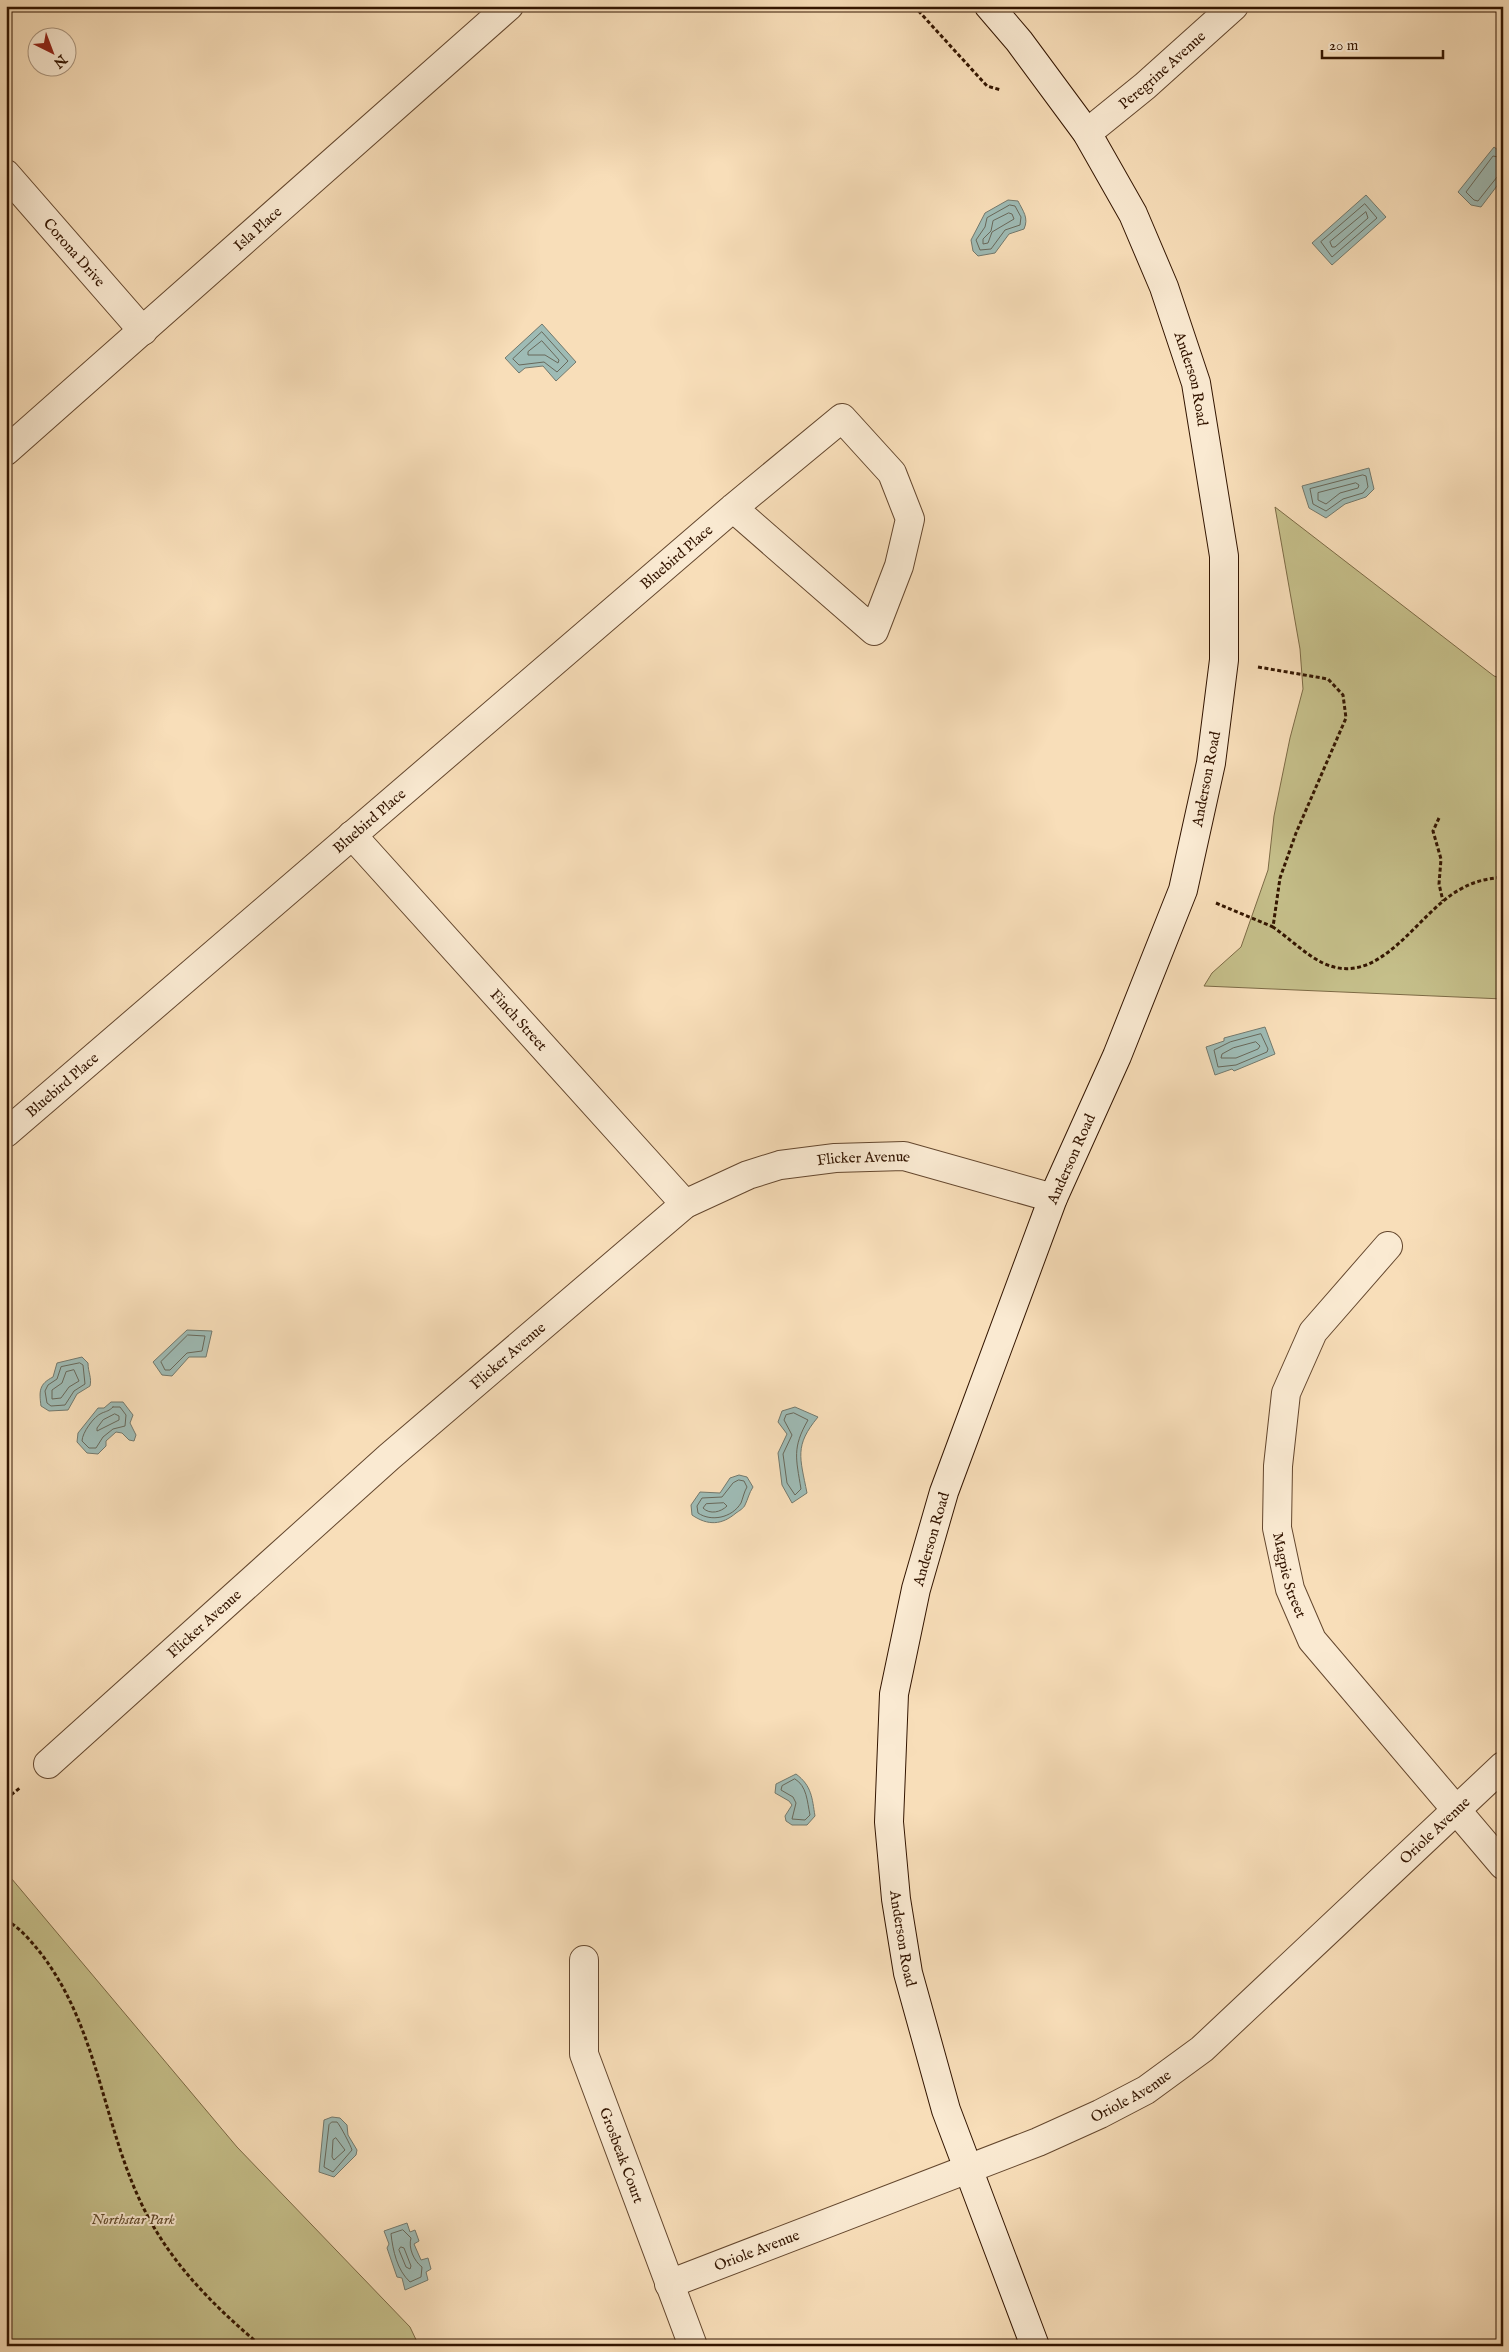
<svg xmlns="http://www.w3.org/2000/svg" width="1509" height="2352" viewBox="0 0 1509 2352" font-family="'IM FELL English',serif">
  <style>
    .green { fill: #c5bf8a; stroke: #7c6a45 }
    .water { fill: #9ebbb5; stroke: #73796d }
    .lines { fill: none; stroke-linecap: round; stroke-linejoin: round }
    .shore { stroke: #68685a; stroke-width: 1 }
    .street-casing { stroke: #64472e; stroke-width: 30 }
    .secondary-casing { stroke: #331500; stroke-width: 30 }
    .path { stroke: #331500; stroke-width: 3; stroke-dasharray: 4 2.5; stroke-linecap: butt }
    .street { stroke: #faead2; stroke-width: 28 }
    .secondary { stroke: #faead2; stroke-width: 28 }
    .labels { text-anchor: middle; stroke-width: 4; stroke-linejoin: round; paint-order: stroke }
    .street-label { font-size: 15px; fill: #331500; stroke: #faead2 }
    .park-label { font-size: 15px; font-style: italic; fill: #5f4829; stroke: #faead2 }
  </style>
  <rect width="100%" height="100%" fill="#f8deb9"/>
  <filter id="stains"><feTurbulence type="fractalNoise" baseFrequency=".004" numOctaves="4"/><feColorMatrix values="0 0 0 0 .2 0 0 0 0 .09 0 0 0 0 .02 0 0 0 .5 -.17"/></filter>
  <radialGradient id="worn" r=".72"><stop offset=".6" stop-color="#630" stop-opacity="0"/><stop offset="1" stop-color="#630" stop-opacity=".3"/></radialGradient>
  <g class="green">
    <polygon points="1275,507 1494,676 1503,679 1503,999 1204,986 1212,973 1241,947 1268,870 1274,816 1290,738 1303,689 1300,649"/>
    <polygon points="6,1872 237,2147 410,2327 419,2346 6,2346"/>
  </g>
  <g class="water">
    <polygon points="1494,147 1503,154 1503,178 1481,207 1471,205 1458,192"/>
    <polygon points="1366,195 1386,217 1332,265 1312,243"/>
    <path d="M1008 200 1018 201C1023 211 1029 218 1024 229L1009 234 995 253 978 256 973 251 971 240 985 213Z"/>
    <polygon points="542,324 576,362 556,381 543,366 525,368 519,373 505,358"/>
    <polygon points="1369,468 1374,489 1366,497 1345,504 1326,518 1309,508 1302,486"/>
    <polygon points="1265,1027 1275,1054 1234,1071 1232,1069 1215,1075 1206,1047 1224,1041 1224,1038"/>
    <polygon points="187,1330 212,1331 206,1357 189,1357 172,1376 162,1375 153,1362"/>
    <path d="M82 1357 88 1363C88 1372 92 1378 90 1386L77 1394 68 1410 49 1411 41 1406C39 1391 39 1384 53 1377L57 1363Z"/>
    <polygon points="111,1402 123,1402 133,1415 130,1423 136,1435 134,1441 129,1440 122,1433 116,1432 106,1441 106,1446 98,1454 87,1453 77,1442 78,1433 98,1408 104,1408"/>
    <path d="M795 1407 818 1417C794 1446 800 1457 807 1493L792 1503 782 1485 778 1453 787 1434 778 1422 782 1411Z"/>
    <path d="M739 1475 747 1477 753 1487C749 1493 748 1499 745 1505 744 1508 739 1511 736 1513 722 1525 708 1526 692 1515L691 1505 700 1492 720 1493 730 1478Z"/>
    <path d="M796 1774C812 1786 812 1798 815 1816L807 1825H792L786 1821 785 1816 792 1805 789 1801 775 1793 776 1784Z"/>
    <polygon points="332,2117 340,2118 347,2125 348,2135 357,2150 356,2155 334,2177 319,2172 324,2120"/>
    <polygon points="407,2223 410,2232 415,2230 419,2241 414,2244 421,2260 428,2258 431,2269 426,2272 428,2280 405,2290 402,2278 397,2277 387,2248 389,2244 384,2231"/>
  </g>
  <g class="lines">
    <g class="shore">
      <polyline points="1503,158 1493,156 1466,192 1474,200 1478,201 1497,177 1503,176"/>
      <polygon points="1365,204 1377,218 1332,257 1321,242"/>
      <polygon points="1010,205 1015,206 1021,217 1020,225 1005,230 991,249 980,250 976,240 985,227 987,218"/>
      <polygon points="1366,212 1368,218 1335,247 1332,247 1330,242"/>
      <polygon points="1009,213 1012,214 1014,219 992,232 988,243 983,244 983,239 991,231 993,221"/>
      <polygon points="542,332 568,361 557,372 544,362 519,365 513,359"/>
      <polygon points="542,341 559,360 558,363 545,355 528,355 528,352"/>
      <polygon points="1363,475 1366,476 1368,487 1363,493 1343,499 1326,511 1313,504 1310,489"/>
      <polygon points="1356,483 1359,485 1358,488 1340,493 1326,504 1318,500 1318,493"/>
      <polygon points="1261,1034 1268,1049 1267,1052 1236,1065 1218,1067 1214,1050 1230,1042"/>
      <polygon points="1256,1042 1260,1046 1258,1049 1236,1058 1221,1058 1222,1054 1233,1048"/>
      <polygon points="188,1335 205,1336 202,1351 187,1353 170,1370 165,1370 161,1362"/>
      <polygon points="80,1363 83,1365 85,1384 74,1391 65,1405 51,1406 47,1403 45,1391 48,1385 57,1379 61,1367"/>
      <polygon points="74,1370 79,1381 69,1387 61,1398 52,1399 52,1390 62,1383 66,1372"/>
      <path d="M113 1407H120L126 1415 125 1426 113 1429 103 1437 96 1448H89L82 1441C82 1433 94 1416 102 1413 107 1411 109 1411 113 1407Z"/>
      <path d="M794 1413 808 1420C792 1448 796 1458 801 1489L795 1495 787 1483 783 1454 792 1435 784 1420 786 1415Z"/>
      <polygon points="115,1414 119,1416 119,1420 97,1431 97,1428 103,1420"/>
      <path d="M739 1480 744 1481 747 1487C744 1492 743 1498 741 1503 732 1518 711 1522 698 1513L697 1506 702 1498 722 1497 733 1483Z"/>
      <path d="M724 1503 727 1506C721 1512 710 1515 703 1508L706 1504Z"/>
      <path d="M795 1779C807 1786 807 1801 810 1815L805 1820 792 1819 796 1803 793 1797 781 1790 782 1786Z"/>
      <path d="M332 2122H337C340 2125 351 2146 352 2150L333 2172 324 2167 329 2125Z"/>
      <polygon points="336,2138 345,2150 334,2160 332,2157 333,2140"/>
      <path d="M403 2230 411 2238C408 2248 414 2261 422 2267L421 2277 410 2282C397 2270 393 2251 391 2234Z"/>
      <polygon points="401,2247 404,2248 411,2266 410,2269 406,2267 399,2250"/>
    </g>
    <defs>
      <g id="street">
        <path id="s1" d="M1087 133 1145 86 1234 6"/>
        <path id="s2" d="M6 174 143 331"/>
        <path id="s3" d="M6 451 509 6"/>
        <path id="s4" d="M352 835 685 1204"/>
        <path id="s5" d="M6 1133 733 508 842 418 892 473 910 519 899 566 874 631 733 508"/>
        <path id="s6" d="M1388 1246 1313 1332 1286 1393 1278 1466 1277 1528 1290 1589 1312 1640 1503 1865"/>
        <path id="s7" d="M48 1764 389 1457 685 1204 748 1175 780 1165 835 1158 904 1156 1053 1198"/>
        <path id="s8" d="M584 1960V2054L693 2346"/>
        <path id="s9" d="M669 2284 1038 2142 1100 2114 1146 2090 1202 2049 1503 1766"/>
      </g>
      <g id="secondary">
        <path id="s10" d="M989 6 1019 41 1087 133 1133 214 1164 287 1196 383 1224 556V660L1211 763 1183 890 1117 1056 1053 1198 944 1492 916 1589 894 1694 889 1822 896 1899 908 1973 946 2110 1035 2346"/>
      </g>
    </defs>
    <use href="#street" class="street-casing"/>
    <use href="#secondary" class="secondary-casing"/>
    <g class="path">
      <polyline points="914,6 987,86 1001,90"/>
      <path d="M1258 667 1328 679 1343 695 1346 718 1296 833 1280 878 1273 927C1289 938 1306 955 1323 963 1380 990 1417 913 1459 890 1474 881 1486 879 1503 877"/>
      <polyline points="1439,818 1433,831 1441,859 1439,884 1443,901"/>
      <polyline points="1216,903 1273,927"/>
      <polyline points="6,1799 21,1787"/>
      <path d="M6 1920C19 1927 30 1940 39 1951 99 2027 102 2125 144 2209 172 2265 214 2306 261 2346"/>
    </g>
    <use href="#street" class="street"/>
    <use href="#secondary" class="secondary"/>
  </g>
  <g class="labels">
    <g class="street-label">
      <text dy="5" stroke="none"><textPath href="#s1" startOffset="98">Peregrine Avenue</textPath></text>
      <text dy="5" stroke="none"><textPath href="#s3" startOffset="336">Isla Place</textPath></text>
      <text dy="5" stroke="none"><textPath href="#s2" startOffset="104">Corona Drive</textPath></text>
      <text dy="5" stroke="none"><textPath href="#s10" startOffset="429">Anderson Road</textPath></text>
      <text dy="5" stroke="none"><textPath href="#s5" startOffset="884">Bluebird Place</textPath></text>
      <text transform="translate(1206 779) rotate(-79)" y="5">Anderson Road</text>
      <text dy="5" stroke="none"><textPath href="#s5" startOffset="479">Bluebird Place</textPath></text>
      <text dy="5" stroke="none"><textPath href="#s4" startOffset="249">Finch Street</textPath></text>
      <text dy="5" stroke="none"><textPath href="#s5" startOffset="74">Bluebird Place</textPath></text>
      <text transform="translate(1071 1159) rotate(-66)" y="5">Anderson Road</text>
      <text dy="5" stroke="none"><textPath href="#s7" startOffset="1035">Flicker Avenue</textPath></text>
      <text dy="5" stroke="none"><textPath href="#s7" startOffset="615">Flicker Avenue</textPath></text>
      <text transform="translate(931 1539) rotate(-74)" y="5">Anderson Road</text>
      <text dy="5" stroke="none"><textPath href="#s6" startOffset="365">Magpie Street</textPath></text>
      <text dy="5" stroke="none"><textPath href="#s7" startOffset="210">Flicker Avenue</textPath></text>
      <text dy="5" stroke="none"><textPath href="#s9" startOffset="904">Oriole Avenue</textPath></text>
      <text dy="5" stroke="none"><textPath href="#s10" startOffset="2049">Anderson Road</textPath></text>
      <text dy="5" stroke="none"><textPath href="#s9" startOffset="499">Oriole Avenue</textPath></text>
      <text dy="5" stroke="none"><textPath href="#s8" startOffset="202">Grosbeak Court</textPath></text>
      <text dy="5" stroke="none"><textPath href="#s9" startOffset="94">Oriole Avenue</textPath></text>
    </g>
    <g class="park-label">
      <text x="133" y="2224">Northstar Park</text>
    </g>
  </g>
  <rect width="1509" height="2352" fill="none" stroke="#f8deb9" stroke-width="25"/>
  <rect x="8" y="8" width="1494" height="2337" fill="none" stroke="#331500" stroke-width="2.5"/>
  <rect x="12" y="12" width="1484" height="2327" fill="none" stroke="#331500"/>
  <g transform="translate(52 52) rotate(138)"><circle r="24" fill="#faead2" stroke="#aa957e"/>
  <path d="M0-4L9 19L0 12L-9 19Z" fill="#8f2418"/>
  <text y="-8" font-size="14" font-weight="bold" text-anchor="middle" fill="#331500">N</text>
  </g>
  <path d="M1322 50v8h121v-8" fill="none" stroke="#331500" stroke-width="2.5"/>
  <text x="1329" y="50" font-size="15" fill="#331500" stroke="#faead2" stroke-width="4" paint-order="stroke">20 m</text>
  <rect width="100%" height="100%" filter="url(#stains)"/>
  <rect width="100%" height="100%" fill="url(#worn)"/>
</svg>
